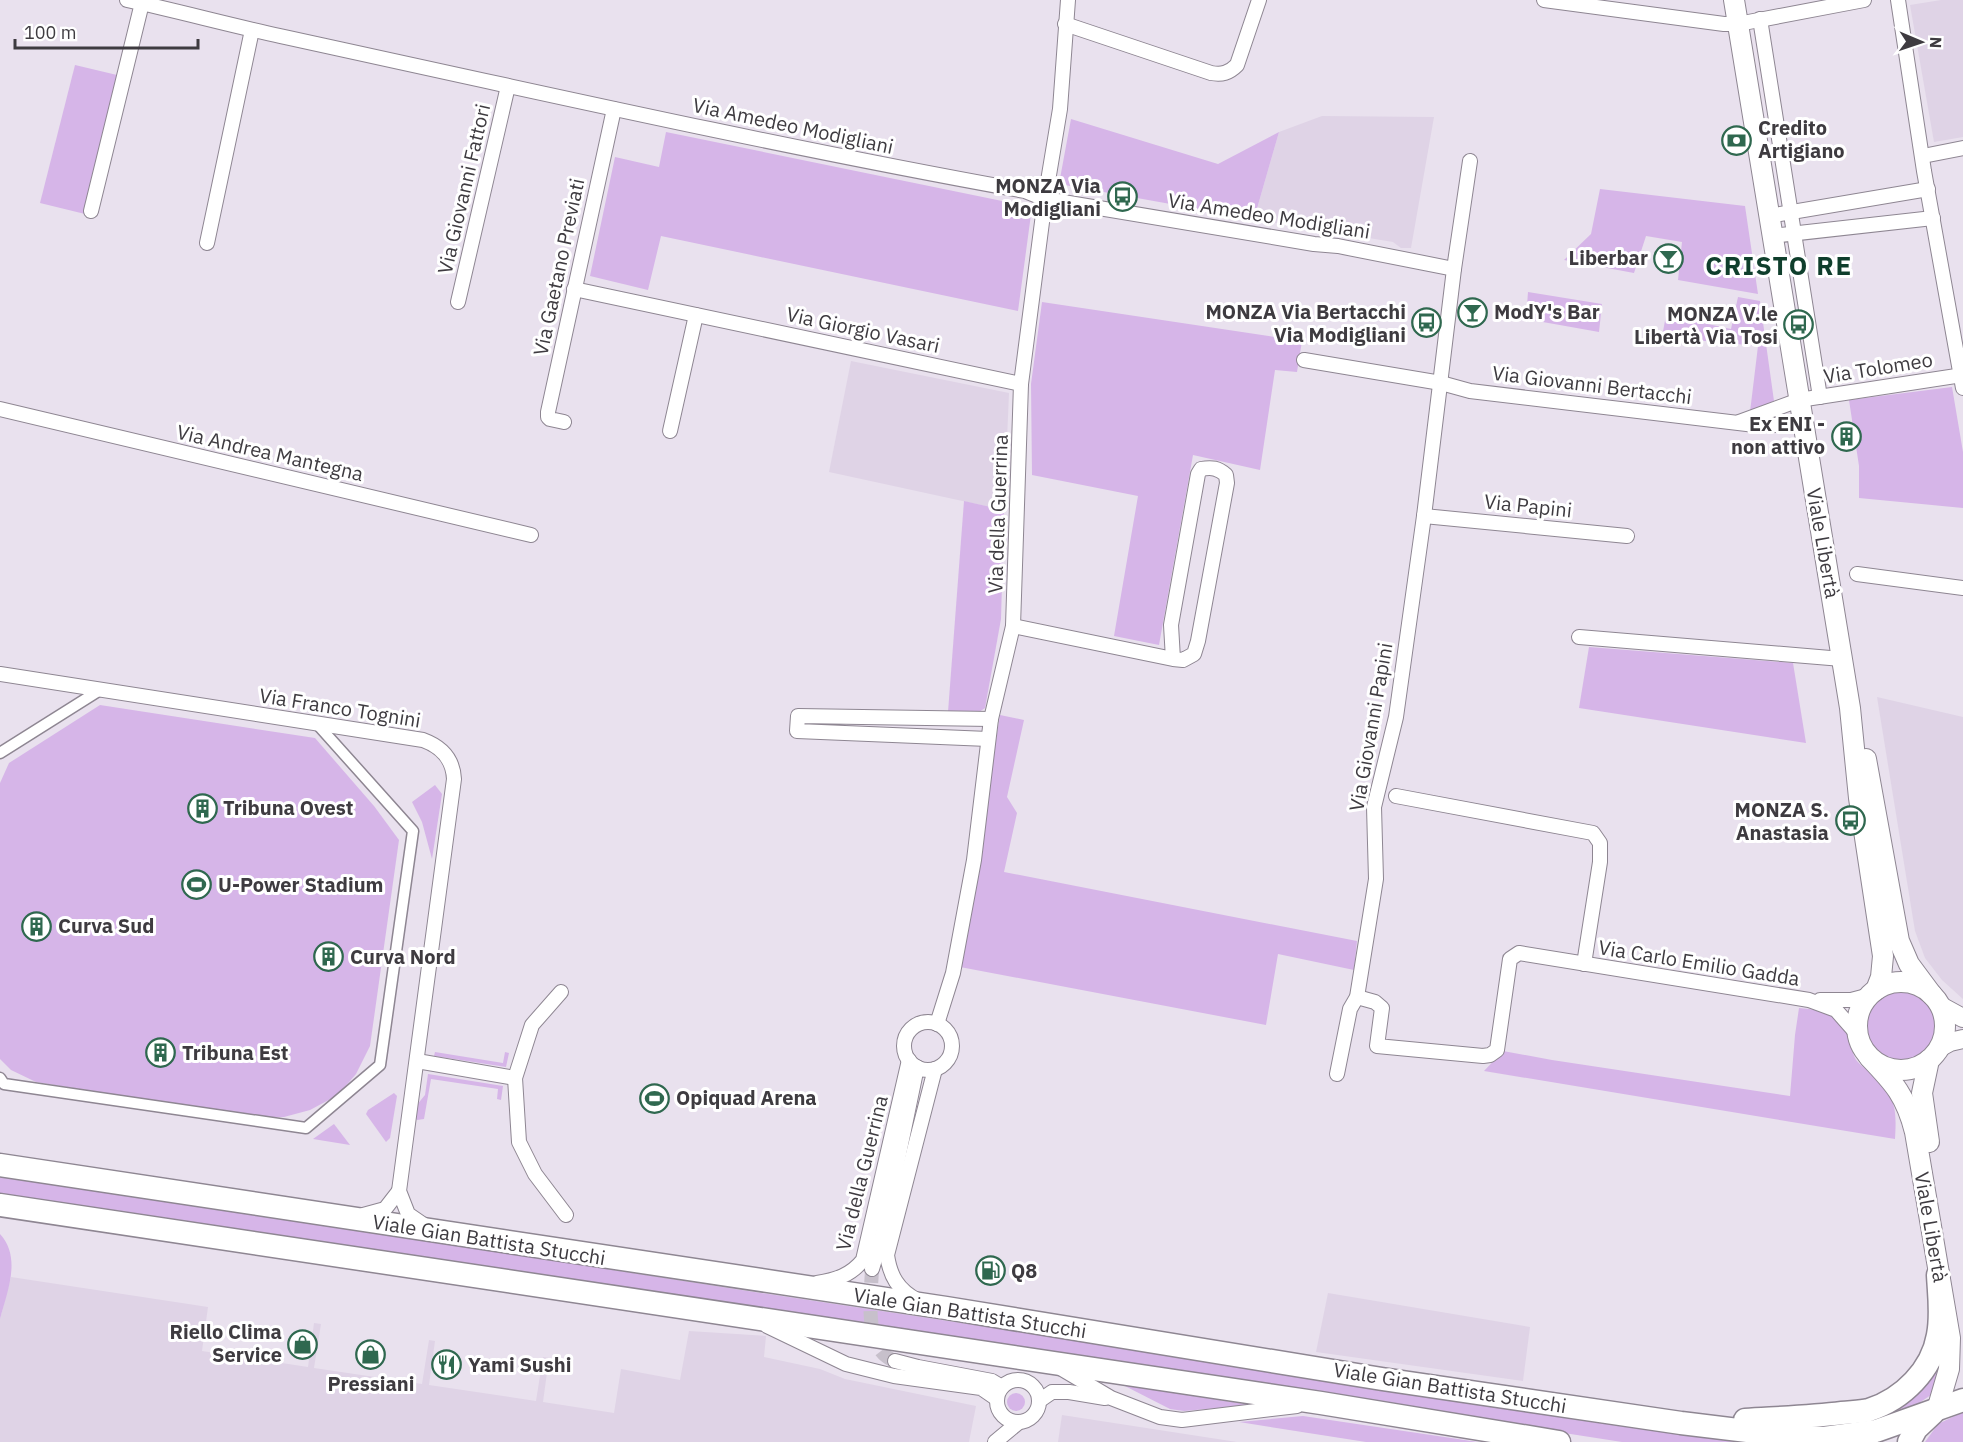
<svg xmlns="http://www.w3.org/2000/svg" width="1963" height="1442" viewBox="0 0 1963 1442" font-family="'IBM Plex Sans',sans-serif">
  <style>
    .built { fill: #dfd3e6 }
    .green { fill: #d6b5e8 }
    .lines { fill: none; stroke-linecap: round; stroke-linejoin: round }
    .minor-tunnel { stroke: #c7c0cb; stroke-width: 14; stroke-dasharray: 14 7; stroke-linecap: butt }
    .pedestrian-casing { stroke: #8e8692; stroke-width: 13 }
    .minor-casing { stroke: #8e8692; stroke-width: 16 }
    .tertiary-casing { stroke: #8e8692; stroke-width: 20 }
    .secondary-casing { stroke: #8e8692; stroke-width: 22 }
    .primary-casing { stroke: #8e8692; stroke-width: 25 }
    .pedestrian { stroke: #fff; stroke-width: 10 }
    .minor { stroke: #fff; stroke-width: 14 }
    .tertiary { stroke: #fff; stroke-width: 18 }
    .secondary { stroke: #fff; stroke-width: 20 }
    .primary { stroke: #fff; stroke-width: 22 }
    .labels { text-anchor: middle; stroke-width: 6; stroke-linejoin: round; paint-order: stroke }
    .street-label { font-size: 20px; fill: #3e3b40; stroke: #fff }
    .poi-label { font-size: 20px; font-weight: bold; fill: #3e3b40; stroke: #fff; text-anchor: start }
    .district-label { font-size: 26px; font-weight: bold; letter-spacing: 1.5px; fill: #0f3e2c; stroke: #fff }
  </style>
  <rect width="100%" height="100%" fill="#e9e1ee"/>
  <g class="built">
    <polygon points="1941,0 1963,0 1963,137 1934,142 1910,5"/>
    <polygon points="1322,116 1434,117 1411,248 1401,248 1393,242 1254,219 1279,132"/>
    <polygon points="851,361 1009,393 1004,510 829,472"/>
    <polygon points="1877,697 1963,717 1963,999 1942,980 1925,958 1915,931"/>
    <polygon points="11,1277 208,1307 202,1351 308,1367 314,1323 321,1324 314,1368 422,1384 429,1340 435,1341 429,1385 536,1401 543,1357 549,1358 543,1402 614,1413 621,1369 680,1380 689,1331 766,1336 764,1357 820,1369 845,1379 976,1406 969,1442 0,1442 0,1319"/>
    <polygon points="1328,1293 1530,1327 1523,1381 1316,1352"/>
    <polygon points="1062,1415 1237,1442 1058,1442"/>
  </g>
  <g class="green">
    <polygon points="75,65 117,75 85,214 40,203"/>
    <polygon points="1071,119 1218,164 1279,132 1254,219 1059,184"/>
    <polygon points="666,132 1032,207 1018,311 661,236 648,290 590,276 615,157 659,167"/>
    <polygon points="1600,189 1745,206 1758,294 1678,280 1682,242 1646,236 1634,273 1564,260 1591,234"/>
    <polygon points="1528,292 1602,304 1599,332 1526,319"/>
    <polygon points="1738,297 1760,301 1774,401 1750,412 1758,346 1662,337 1666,315 1731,329"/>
    <polygon points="1042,302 1302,341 1297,372 1275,370 1260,470 1193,455 1159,645 1114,636 1138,496 1032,475 1031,384"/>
    <polygon points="1952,387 1963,452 1963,508 1859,498 1859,466 1849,400"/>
    <polygon points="964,501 1004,510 1001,619 985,708 979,712 948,712"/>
    <polygon points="1589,647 1793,663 1806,743 1579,708"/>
    <polygon points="100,705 315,738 374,806 399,840 370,1046 356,1074 338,1095 310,1110 284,1117 256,1117 36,1082 11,1070 0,1059 0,783 9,763"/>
    <polygon points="1000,715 1024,720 1007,797 1017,813 1004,872 1357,941 1354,970 1278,954 1266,1025 960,967"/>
    <polygon points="435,785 442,794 432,859 422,822 412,802"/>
    <circle cx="1900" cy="1026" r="35"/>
    <path d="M1799 1008C1823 1010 1842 1014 1849 1039 1851 1046 1853 1056 1857 1061 1861 1066 1867 1069 1871 1073 1895 1097 1897 1105 1895 1139L1484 1071 1503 1051 1552 1060 1790 1096 1795 1035Z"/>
    <polygon points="435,1052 503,1063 505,1052 509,1053 506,1067 434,1056"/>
    <polygon points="428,1074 503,1086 501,1100 497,1099 498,1089 431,1079 424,1119 417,1120 415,1117 416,1106 425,1095"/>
    <polygon points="394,1093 397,1096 390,1138 386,1142 366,1114 368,1110"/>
    <polygon points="334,1124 350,1145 313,1139"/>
    <polygon points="0,1174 748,1291 1714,1436 1768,1442 1622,1442 747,1305 0,1197"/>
    <path d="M0 1234C22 1258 7 1292 0 1319Z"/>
    <polygon points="1938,1363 1940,1370 1931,1395 1919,1403 1891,1414 1868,1420"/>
    <polygon points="1123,1385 1252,1405 1184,1411 1170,1409"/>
    <circle cx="1016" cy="1402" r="9"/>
    <polygon points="1963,1412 1963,1442 1925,1442 1938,1424"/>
    <polygon points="1303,1416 1478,1442 1366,1442 1239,1422"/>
  </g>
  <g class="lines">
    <path class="minor-tunnel" d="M872 1269C871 1296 863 1350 895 1361"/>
    <defs>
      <g id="pedestrian">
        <polyline points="0,753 100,690"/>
        <polyline points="0,1078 4,1084 306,1128 380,1065 413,831 318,725"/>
      </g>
      <g id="minor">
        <path d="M127 0C178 11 229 25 280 36 528 90 775 146 1025 191L1045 199 1314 244 1338 246 1454 269"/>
        <polyline points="1544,0 1724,24 1738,24 1864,0"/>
        <polyline points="1898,0 1924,171 1963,388"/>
        <polyline points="1760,19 1820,397"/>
        <path d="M1065 24 1211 73C1222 75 1229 73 1237 65L1259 0"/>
        <polyline points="1923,156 1963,148"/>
        <polyline points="91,211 142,3"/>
        <polyline points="1769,216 1928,189"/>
        <polyline points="1772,236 1933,218"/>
        <polyline points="207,243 252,30"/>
        <polyline points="574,289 1021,384"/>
        <polyline points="458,302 508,86"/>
        <polyline points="1304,360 1441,383 1470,391 1755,425 1803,425"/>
        <polyline points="0,409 531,535"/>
        <polyline points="564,422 550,419 548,417 548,412 614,109"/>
        <polyline points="1739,422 1799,400 1963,375"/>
        <polyline points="670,431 696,315"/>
        <polyline points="1424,516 1627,536"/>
        <polyline points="1857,574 1963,588"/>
        <path d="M1013 626 1173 659 1183 660 1194 654 1198 641 1227 483 1226 475C1218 468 1212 467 1201 469L1198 474 1171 625 1173 659"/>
        <polyline points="1579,637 1842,659"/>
        <path d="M0 674 423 740C442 747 453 759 454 779L399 1191 408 1214 424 1225"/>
        <polyline points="988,739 797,731 798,716 991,719"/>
        <polyline points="1396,796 1593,833 1600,843 1600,862 1584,964"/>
        <polyline points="561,992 532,1025 515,1078 519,1142 535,1174 566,1215"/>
        <polyline points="1357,997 1375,1002 1382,1008 1377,1046 1483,1056 1490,1055 1497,1050 1510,959 1519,953 1809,1000 1836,1010 1857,1034"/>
        <polyline points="1820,1000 1851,1000 1870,995"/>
        <circle cx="928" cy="1046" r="24"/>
        <polyline points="937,1024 953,973 974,860 991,719 1013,626 1021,384 1045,199 1060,109 1068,0"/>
        <polyline points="417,1061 515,1078"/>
        <polyline points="1337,1074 1350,1009 1357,997 1376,879 1374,807 1396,717 1424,516 1454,269 1470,161"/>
        <polyline points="363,1215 385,1209 399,1191"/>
        <polyline points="872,1269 882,1236 917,1067"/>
        <path d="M817 1283C836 1280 851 1275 863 1260L909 1060"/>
        <path d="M917 1300C898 1290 890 1276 887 1255L935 1069"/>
        <polyline points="767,1326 846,1364 894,1376 981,1388 997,1399"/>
        <polyline points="895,1361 918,1367 992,1381 1002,1387"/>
        <polyline points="1062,1369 1111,1398 1160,1417 1182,1420 1297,1406"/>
        <circle cx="1018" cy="1401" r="21"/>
        <polyline points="1039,1401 1052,1392 1069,1392 1105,1398"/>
        <polyline points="995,1442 1019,1422"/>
      </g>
      <g id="tertiary">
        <polyline points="1939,1005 1963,1018"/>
        <polyline points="1939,1048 1950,1042 1963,1039"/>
      </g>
      <g id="secondary">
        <polyline points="1734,0 1850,708 1859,798 1883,956 1881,977 1876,990"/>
        <polyline points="1866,759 1899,941 1909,964 1932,995"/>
        <circle cx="1901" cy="1026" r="44"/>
        <path d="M1869 1057C1894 1083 1906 1096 1915 1132L1950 1338 1949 1369 1937 1410"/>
        <polyline points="1929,1060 1922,1093 1929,1142"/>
      </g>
      <g id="primary">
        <polyline points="0,1165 946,1308 1382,1379 1681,1423 1796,1437 1824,1438 1876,1431 1963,1400"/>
        <polyline points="0,1205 1321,1403 1559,1442"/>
        <path d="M1745 1420C1777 1418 1810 1417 1842 1413 1851 1412 1861 1412 1869 1410 1903 1399 1932 1370 1938 1335 1942 1315 1939 1295 1938 1275"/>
        <polyline points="1909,1442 1916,1429 1933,1413"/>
      </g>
    </defs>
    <use href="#pedestrian" class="pedestrian-casing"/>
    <use href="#minor" class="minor-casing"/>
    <use href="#tertiary" class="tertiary-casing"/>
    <use href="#secondary" class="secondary-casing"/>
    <use href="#primary" class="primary-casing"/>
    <use href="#pedestrian" class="pedestrian"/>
    <use href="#minor" class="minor"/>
    <use href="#tertiary" class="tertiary"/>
    <use href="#secondary" class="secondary"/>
    <use href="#primary" class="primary"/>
  </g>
  <defs>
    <symbol id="bank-ring" viewBox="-11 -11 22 22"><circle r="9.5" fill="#fff" stroke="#2f684f" stroke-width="1.5"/><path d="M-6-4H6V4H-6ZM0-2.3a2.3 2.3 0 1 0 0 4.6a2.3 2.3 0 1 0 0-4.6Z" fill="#2f684f"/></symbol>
    <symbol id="bus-ring" viewBox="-11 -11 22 22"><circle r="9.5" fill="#fff" stroke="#2f684f" stroke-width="1.5"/><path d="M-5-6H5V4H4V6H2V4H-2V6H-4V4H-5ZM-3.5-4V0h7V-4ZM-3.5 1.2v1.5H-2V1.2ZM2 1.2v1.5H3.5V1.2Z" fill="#2f684f"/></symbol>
    <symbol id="bar-ring" viewBox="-11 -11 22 22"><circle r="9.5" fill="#fff" stroke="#2f684f" stroke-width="1.5"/><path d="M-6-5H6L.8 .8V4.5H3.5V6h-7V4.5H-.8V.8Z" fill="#2f684f"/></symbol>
    <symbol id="building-ring" viewBox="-11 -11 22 22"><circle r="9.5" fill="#fff" stroke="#2f684f" stroke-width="1.5"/><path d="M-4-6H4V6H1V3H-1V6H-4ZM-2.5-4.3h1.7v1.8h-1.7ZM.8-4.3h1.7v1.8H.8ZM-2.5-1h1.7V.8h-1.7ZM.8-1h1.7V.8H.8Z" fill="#2f684f"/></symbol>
    <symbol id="stadium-ring" viewBox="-11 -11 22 22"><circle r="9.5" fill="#fff" stroke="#2f684f" stroke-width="1.5"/><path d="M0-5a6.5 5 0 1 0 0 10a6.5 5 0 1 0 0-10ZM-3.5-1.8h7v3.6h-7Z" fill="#2f684f"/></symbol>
    <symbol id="fuel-ring" viewBox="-11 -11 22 22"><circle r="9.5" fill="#fff" stroke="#2f684f" stroke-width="1.5"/><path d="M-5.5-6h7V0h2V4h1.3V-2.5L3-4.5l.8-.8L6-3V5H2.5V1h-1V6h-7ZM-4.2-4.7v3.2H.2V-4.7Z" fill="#2f684f"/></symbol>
    <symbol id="shop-ring" viewBox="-11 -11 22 22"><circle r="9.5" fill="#fff" stroke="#2f684f" stroke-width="1.5"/><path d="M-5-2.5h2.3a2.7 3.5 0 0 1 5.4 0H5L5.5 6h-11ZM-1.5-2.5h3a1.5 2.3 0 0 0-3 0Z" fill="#2f684f"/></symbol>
    <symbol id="restaurant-ring" viewBox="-11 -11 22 22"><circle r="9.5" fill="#fff" stroke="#2f684f" stroke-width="1.5"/><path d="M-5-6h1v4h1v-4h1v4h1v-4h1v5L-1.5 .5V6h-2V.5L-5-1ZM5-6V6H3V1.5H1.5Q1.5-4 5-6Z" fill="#2f684f"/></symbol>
  </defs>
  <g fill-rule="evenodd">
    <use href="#bank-ring" x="1720" y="124" width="33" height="33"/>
    <use href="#bus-ring" x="1106" y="180" width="33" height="33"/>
    <use href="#bar-ring" x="1652" y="242" width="33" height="33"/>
    <use href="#bar-ring" x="1456" y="296" width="33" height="33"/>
    <use href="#bus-ring" x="1410" y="306" width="33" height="33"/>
    <use href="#bus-ring" x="1782" y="308" width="33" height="33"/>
    <use href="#building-ring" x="1830" y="420" width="33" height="33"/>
    <use href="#building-ring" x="186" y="792" width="33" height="33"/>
    <use href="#bus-ring" x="1834" y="804" width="33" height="33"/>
    <use href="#stadium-ring" x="180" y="868" width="33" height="33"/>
    <use href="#building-ring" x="20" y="910" width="33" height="33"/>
    <use href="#building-ring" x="312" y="940" width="33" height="33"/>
    <use href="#building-ring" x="144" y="1036" width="33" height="33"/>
    <use href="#stadium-ring" x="638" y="1082" width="33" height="33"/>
    <use href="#fuel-ring" x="974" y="1254" width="33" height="33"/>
    <use href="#shop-ring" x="286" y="1328" width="33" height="33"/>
    <use href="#shop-ring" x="354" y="1338" width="33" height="33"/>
    <use href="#restaurant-ring" x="430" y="1348" width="33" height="33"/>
  </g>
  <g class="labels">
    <g class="street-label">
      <text transform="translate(793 126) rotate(12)" y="7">Via Amedeo Modigliani</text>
      <text transform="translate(464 189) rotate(-77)" y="7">Via Giovanni Fattori</text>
      <text transform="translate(1269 216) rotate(9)" y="7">Via Amedeo Modigliani</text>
      <text transform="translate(559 267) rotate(-78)" y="7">Via Gaetano Previati</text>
      <text transform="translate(863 330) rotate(12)" y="7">Via Giorgio Vasari</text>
      <text transform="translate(1878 368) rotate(-9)" y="7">Via Tolomeo</text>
      <text transform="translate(1592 385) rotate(7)" y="7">Via Giovanni Bertacchi</text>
      <text transform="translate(270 453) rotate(13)" y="7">Via Andrea Mantegna</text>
      <text transform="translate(1528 506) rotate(6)" y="7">Via Papini</text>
      <text transform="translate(998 514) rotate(-88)" y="7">Via della Guerrina</text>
      <text transform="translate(1823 543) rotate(80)" y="7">Viale Libertà</text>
      <text transform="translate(340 708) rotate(9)" y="7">Via Franco Tognini</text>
      <text transform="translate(1371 727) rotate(-80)" y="7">Via Giovanni Papini</text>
      <text transform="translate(1699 963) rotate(9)" y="7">Via Carlo Emilio Gadda</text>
      <text transform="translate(862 1173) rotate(-76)" y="7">Via della Guerrina</text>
      <text transform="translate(1931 1227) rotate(80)" y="7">Viale Libertà</text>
      <text transform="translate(489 1240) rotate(9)" y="7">Viale Gian Battista Stucchi</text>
      <text transform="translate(970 1313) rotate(9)" y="7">Viale Gian Battista Stucchi</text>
      <text transform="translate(1450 1388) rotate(9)" y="7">Viale Gian Battista Stucchi</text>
    </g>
    <g class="poi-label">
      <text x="1758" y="135">Credito<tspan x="1758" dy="23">Artigiano</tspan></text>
      <text x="1101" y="193" text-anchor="end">MONZA Via<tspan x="1101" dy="23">Modigliani</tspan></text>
      <text x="1648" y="265" text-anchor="end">Liberbar</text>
      <text x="1406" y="319" text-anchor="end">MONZA Via Bertacchi<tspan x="1406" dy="23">Via Modigliani</tspan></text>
      <text x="1494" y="319">ModY's Bar</text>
      <text x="1778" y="321" text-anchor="end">MONZA V.le<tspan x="1778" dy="23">Libertà Via Tosi</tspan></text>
      <text x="1825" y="431" text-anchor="end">Ex ENI -<tspan x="1825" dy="23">non attivo</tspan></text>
      <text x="223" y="815">Tribuna Ovest</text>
      <text x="1829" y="817" text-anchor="end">MONZA S.<tspan x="1829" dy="23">Anastasia</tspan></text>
      <text x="218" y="892">U-Power Stadium</text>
      <text x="58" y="933">Curva Sud</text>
      <text x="350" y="964">Curva Nord</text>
      <text x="182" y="1060">Tribuna Est</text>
      <text x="676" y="1105">Opiquad Arena</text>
      <text x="1011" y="1278">Q8</text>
      <text x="282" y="1339" text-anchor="end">Riello Clima<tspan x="282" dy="23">Service</tspan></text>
      <text x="468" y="1372">Yami Sushi</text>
      <text x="371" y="1391" text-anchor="middle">Pressiani</text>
    </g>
    <g class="district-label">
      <text x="1779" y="275">CRISTO RE</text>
    </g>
  </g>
  <g transform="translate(1921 42) rotate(92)" stroke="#ffffff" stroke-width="4.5" paint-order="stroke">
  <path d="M0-4.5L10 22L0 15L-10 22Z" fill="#3e3b40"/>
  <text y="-9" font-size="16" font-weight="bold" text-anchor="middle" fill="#3e3b40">N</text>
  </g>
  <path d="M15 39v9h183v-9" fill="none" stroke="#3e3b40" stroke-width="3"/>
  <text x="24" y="39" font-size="18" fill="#3e3b40" stroke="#ffffff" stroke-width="4.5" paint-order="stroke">100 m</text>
</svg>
